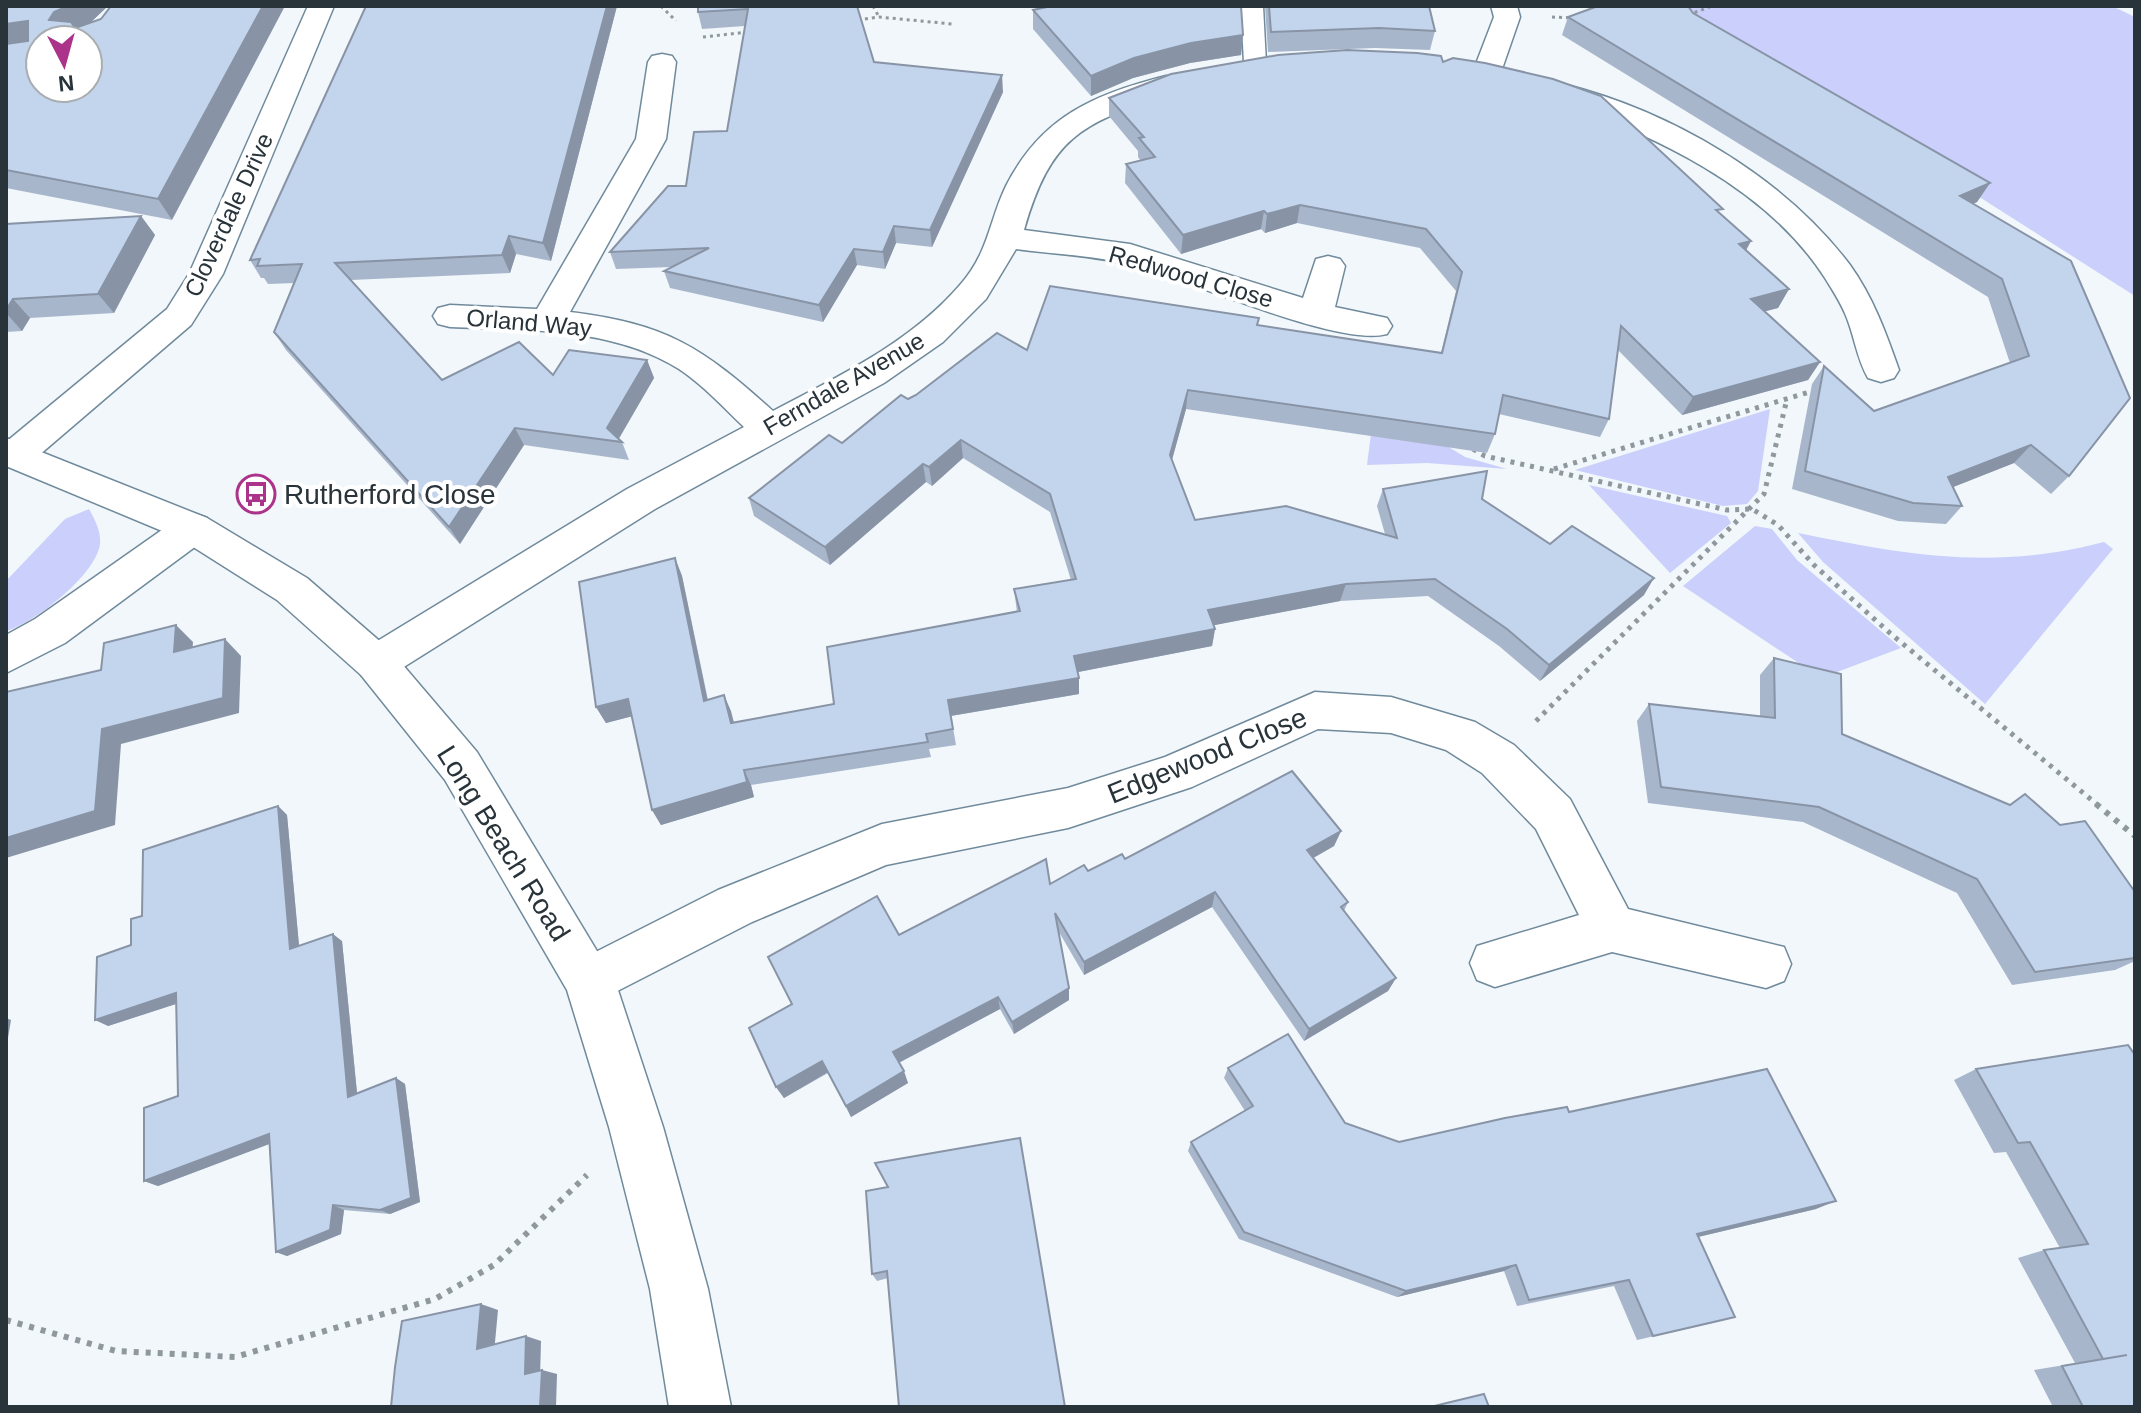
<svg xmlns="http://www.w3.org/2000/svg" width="2141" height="1413" viewBox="0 0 2141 1413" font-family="Arial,sans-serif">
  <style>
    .green { fill: #cad0fb }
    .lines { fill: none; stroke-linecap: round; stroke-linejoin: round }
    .service-casing { stroke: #708a9b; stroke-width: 3 }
    .minor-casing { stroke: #708a9b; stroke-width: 3 }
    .tertiary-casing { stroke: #708a9b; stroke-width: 3 }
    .path-far2 { stroke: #8f989d; stroke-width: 3; stroke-dasharray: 3 4; stroke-linecap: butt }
    .path-far1 { stroke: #8f989d; stroke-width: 5; stroke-dasharray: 4 6; stroke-linecap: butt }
    .path { stroke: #8f989d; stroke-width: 6; stroke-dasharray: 5 7; stroke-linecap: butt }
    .service { fill: #fff; fill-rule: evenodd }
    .minor { fill: #fff; fill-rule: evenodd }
    .tertiary { fill: #fff; fill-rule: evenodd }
    .wall { fill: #a8b6cc }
    .shaded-wall { fill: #8894a6 }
    .building { fill: #c3d4ed; stroke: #8894a6; stroke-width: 2; fill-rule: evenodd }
    .labels { text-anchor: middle; stroke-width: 8; stroke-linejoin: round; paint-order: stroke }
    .far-street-label { font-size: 24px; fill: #28333a; stroke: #fff }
    .poi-label { font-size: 28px; fill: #28333a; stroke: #fff; text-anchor: start }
    .street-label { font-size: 28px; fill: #28333a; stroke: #fff }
  </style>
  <rect width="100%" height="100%" fill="#f1f7fb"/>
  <g class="green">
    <polygon points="1679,6 2112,6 2135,17 2135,296"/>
    <polygon points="1380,364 1442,443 1465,457 1507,469 1427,463 1367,465"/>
    <polygon points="1770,409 1758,491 1747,504 1723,506 1575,470"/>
    <polygon points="1589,485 1727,516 1731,523 1670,573"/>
    <path d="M89 509C95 520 101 531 100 544 96 575 34 623 6 631V581L65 519Z"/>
    <polygon points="1755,526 1772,529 1797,560 1901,648 1821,678 1683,586"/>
    <path d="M1798 533C1907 555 1993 571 2104 542L2113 549 1985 704 1823 562Z"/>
  </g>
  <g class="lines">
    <defs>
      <polygon id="service" points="1241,6 1263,6 1266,63 1263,68 1255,70 1244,63"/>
      <g id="minor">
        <polygon points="308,6 334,6 223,274 191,325 31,462 18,466 6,463 6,442 167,309 189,274"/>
        <polygon points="1491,6 1517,6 1520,17 1502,69 1498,75 1478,75 1474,69 1494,17"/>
        <path d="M662 54 672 56 676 62 666 139 570 312C667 324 702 347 773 411 839 376 910 343 960 285 989 252 989 221 1006 186 1041 117 1094 94 1166 76L1176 79 1180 85 1176 91C1085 124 1053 130 1024 230L1130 244 1303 298 1316 259 1328 256 1340 259 1345 266 1335 307 1387 318 1392 326 1387 334C1337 348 1185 277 1126 264 1091 255 1052 254 1016 249L986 299 943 342 884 383 655 509 391 675 376 680 361 675 355 663 361 651 627 489 744 427C723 407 703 385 679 369 613 327 525 330 450 327L438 324 433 316 438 308 450 305 537 309 636 139 648 62 652 56Z"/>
        <path d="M1563 84C1670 111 1783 176 1850 265 1873 297 1886 333 1899 370L1894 378 1881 382 1868 378C1858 361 1855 340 1848 321 1843 306 1833 291 1825 278 1765 185 1653 135 1553 99L1549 93 1553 87Z"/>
        <polygon points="193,513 207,518 213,528 207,538 65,643 6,673 6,635 35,619 179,518"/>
        <polygon points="1315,692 1391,697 1475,722 1514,745 1570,799 1628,909 1784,947 1791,964 1784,981 1766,988 1612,952 1495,987 1477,980 1470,963 1477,946 1579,915 1536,829 1482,773 1446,750 1391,733 1318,729 1192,787 1068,828 886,865 752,922 590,1005 572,998 565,981 572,964 718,890 882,824 1068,788 1165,757"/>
      </g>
      <polygon id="tertiary" points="6,438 207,518 307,578 391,651 477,752 615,981 663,1127 708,1289 731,1407 669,1407 650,1289 609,1127 567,990 445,780 361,675 277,600 179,538 6,466"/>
    </defs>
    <use href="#service" class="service-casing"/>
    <use href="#minor" class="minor-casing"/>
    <use href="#tertiary" class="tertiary-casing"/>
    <g class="path-far2">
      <polyline points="661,6 676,21"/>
      <polyline points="873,6 879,17"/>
      <polyline points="1688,15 1712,6"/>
      <polyline points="1552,17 1574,18"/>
      <polyline points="858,20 879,17 952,24"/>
      <polyline points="703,37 748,32"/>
    </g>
    <g class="path-far1">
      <polyline points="1473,449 1485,456 1727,510 1752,509 1778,525 1814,565 1891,634 2099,806"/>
      <polyline points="1554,469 1816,390"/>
      <polyline points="1536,721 1764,494 1787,399"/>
    </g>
    <g class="path">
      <polyline points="2096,804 2135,836"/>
      <polyline points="6,1320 116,1351 235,1357 435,1299 494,1265 587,1175"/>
    </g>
    <use href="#service" class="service"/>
    <use href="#minor" class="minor"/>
    <use href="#tertiary" class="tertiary"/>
  </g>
  <g class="wall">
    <polygon points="6,6 108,6 91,22 172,220 6,188"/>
    <polygon points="366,6 617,6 551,261 516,254 510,273 351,280 442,380 553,375 647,360 654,378 618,439 622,442 629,460 524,445 460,544 286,350 274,332 294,283 268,284 264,278 261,278 250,260"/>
    <polygon points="698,6 857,6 874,62 1003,92 932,247 896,243 885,269 857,265 823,322 670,288 664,271 672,267 616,269 610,252 686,186 727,131 745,26 702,29 698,12"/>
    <polygon points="1265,6 1429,6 1435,31 1430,50 1375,48 1268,52"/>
    <polygon points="1033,10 1243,35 1241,55 1190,63 1133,78 1091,96 1033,29"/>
    <polygon points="1693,13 1990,183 1977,202 1973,204 2071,261 2069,476 2051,494 2014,463 1953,487 1962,506 1946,524 1898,521 1792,489 1812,384 1824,366 1874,411 2010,363 1988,297 1562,35 1568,17"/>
    <polygon points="1443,62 1721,214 1746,250 1789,289 1778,308 1765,311 1820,362 1808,380 1682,415 1618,350 1609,419 1600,437 1499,414 1495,434 1487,453 1186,409 1172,460 1195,520 1385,534 1377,506 1383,489 1482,499 1550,544 1644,595 1540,681 1499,646 1428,596 1340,601 1214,625 1215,629 1212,646 1078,672 1079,694 951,716 956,745 929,749 931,757 751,785 754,797 661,825 652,810 632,716 606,723 596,707 675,558 682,576 708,700 724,695 734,723 834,704 1017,612 1014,589 1071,580 1050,512 963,458 932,486 926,482 830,565 754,516 749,498 842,443 908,399 1027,350 1258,325 1441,353 1456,291 1420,248 1297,223 1265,233 1261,229 1181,254 1125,183 1126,164 1141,161 1138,157 1138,151 1109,116 1109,98"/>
    <polygon points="141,216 155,235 114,313 30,318 22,331 6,332 6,224"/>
    <polygon points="1774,658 1842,734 2135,892 2135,961 2115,970 2012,985 1957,893 1803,822 1648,803 1637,721 1649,704 1760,716 1760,675"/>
    <polygon points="278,806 287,815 299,946 342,941 357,1093 396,1078 405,1084 420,1202 390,1214 344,1210 341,1234 287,1256 276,1252 269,1144 158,1186 144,1181 178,1096 176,1004 108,1026 142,916"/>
    <polygon points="1341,831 1334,846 1313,858 1348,902 1344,911 1396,978 1388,991 1304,1041 1212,907 1084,975 1059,932 1069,988 1069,1000 1014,1034 1000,1009 899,1063 908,1083 851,1117 828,1073 784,1098 776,1087 792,1004 899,935 1125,859"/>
    <polygon points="2128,1045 2135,1407 2053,1407 2034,1370 2083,1362 2075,1363 2018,1258 2044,1250 2060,1248 2006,1152 1994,1153 1954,1080 1976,1069"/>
    <polygon points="1228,1068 1345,1123 1399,1142 1569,1112 1816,1209 1698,1237 1735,1317 1717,1322 1637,1340 1614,1286 1517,1306 1504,1271 1397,1297 1239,1239 1188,1151 1191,1142 1245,1111 1224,1078"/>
    <polygon points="866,1191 1065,1407 888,1278 877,1281 872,1274"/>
  </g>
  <g class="shaded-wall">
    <polygon points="68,6 108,6 91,22 68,32 49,20 54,12"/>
    <polygon points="263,6 285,6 172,220 158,199"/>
    <polygon points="607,6 617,6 551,261 543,243"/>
    <polygon points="28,21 41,40 6,47 6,24"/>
    <polygon points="1243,35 1241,55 1190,63 1133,78 1091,96 1091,76 1134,58 1191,43"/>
    <polygon points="1002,75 1003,92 932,247 930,230"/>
    <polygon points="1990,183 1977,202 1947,215 1960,196"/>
    <polygon points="1300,205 1297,223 1265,233 1267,214"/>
    <polygon points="1264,211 1261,229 1181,254 1183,235"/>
    <polygon points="141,216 155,235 114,313 98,294"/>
    <polygon points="894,226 896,243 885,269 883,252"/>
    <polygon points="509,236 516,254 510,273 502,255"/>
    <polygon points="1751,241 1741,260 1739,244"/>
    <polygon points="854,249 857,265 823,322 819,305"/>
    <polygon points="1789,289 1778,308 1740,318 1751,299"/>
    <polygon points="13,299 30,318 22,331 6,313 6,310"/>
    <polygon points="647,360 654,378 617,442 607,428"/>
    <polygon points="1820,362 1808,380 1682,415 1693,397"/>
    <polygon points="1188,390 1186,409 1168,474 1170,455"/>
    <polygon points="515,428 524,445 460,544 449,527"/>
    <polygon points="961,440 963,458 932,486 929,467"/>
    <polygon points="2031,445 2014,463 1933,495 1948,477"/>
    <polygon points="923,464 926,482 830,565 825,547"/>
    <polygon points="675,558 682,576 711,717 704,701"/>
    <polygon points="1654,578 1644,595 1540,681 1549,665"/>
    <polygon points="1346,584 1340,601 1205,627 1208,610"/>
    <polygon points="176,625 193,642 191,668 174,652"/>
    <polygon points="1215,629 1212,646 1073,673 1074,656"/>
    <polygon points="225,639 241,656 239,713 121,744 115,825 6,858 6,838 102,729"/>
    <polygon points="1079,678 1079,694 950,716 948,700"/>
    <polygon points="724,695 731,711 738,739 731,723"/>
    <polygon points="628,699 637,715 606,723 596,707"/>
    <polygon points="744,770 751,785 754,797 661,825 652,810"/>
    <polygon points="278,806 287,815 300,956 290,949"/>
    <polygon points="1341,831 1334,846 1301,865 1307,850"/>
    <polygon points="1215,892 1212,907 1084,975 1084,962"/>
    <polygon points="333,934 342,941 358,1103 348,1097"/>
    <polygon points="1396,978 1388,991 1304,1041 1309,1029"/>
    <polygon points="1069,988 1069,1000 1014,1034 1012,1022"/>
    <polygon points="176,993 188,1000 108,1026 95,1020"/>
    <polygon points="998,997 1000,1009 898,1063 893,1052"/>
    <polygon points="6,1018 11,1020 6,1050"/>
    <polygon points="822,1061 828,1072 784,1098 776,1087"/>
    <polygon points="904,1071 908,1083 851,1117 846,1106"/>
    <polygon points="396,1078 405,1084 420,1202 390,1214 380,1210"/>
    <polygon points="269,1134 280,1140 158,1186 144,1181"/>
    <polygon points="1836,1201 1816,1209 1681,1241 1697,1234"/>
    <polygon points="333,1205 344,1210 341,1234 287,1256 276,1252"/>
    <polygon points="1516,1265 1504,1271 1397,1297 1406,1291"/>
    <polygon points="481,1304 498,1310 494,1353 477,1349"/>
    <polygon points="526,1336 541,1341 540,1378 525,1374"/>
    <polygon points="542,1370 557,1374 556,1407 540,1407"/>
  </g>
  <g class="building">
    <path d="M6 6H68L54 12 49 20 71 22 75 28 101 19 111 6H263L158 199 6 170V44L28 41V21L6 24ZM40 40H88V88H40Z"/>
    <polygon points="366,6 607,6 543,243 509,236 502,255 335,263 442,380 519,342 553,375 569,350 647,360 607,428 622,442 515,428 449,527 274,332 302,264 257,266 260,259 250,260"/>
    <polygon points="698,6 857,6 874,62 1002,75 930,230 894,226 883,252 854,249 819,305 664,271 709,248 610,252 668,186 686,186 694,132 727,131 748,9 698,12"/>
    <polygon points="1052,6 1241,6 1243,35 1191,43 1134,58 1091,76 1033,10"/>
    <polygon points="1269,6 1429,6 1435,31 1379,28 1271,32"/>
    <polygon points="1598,6 1688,6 1693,13 1990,183 1960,196 2071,261 2130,398 2069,476 2031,445 1948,477 1962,506 1913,503 1805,471 1824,366 1874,411 2029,356 2002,279 1568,17"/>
    <polygon points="1347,50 1417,53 1441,56 1443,62 1453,58 1485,63 1553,79 1601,96 1723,209 1716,210 1751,241 1739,244 1789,289 1751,299 1820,362 1693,397 1621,326 1609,419 1503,395 1495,434 1188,390 1170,455 1195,520 1286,506 1397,538 1383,489 1487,471 1482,499 1550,544 1572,526 1654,578 1549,665 1507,629 1435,579 1346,584 1208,610 1215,629 1074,656 1079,678 948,700 953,729 926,734 928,742 744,770 747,782 652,810 628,699 596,707 579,582 675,558 704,701 724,695 731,723 834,704 827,647 1020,611 1014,589 1076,579 1050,494 961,440 929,467 923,464 825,547 749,498 829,435 842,443 901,395 908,399 916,395 997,333 1027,350 1050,286 1259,318 1257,325 1442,353 1462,272 1426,229 1300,205 1267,214 1264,211 1183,235 1126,164 1155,157 1139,138 1144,137 1109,98 1171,74 1278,55"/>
    <polygon points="141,216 98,294 13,299 6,310 6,224"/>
    <polygon points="176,625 174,652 225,639 223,698 102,729 95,811 6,838 6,692 101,670 104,643"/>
    <polygon points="1774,658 1841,674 1842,734 2010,805 2025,794 2060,825 2085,821 2135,892 2135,958 2035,972 1977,879 1819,807 1661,787 1649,704 1775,718"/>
    <polygon points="1292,771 1341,831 1307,850 1348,902 1341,907 1396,978 1309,1029 1215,892 1084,962 1055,913 1069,988 1012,1022 998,997 893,1052 904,1071 846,1106 822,1061 776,1087 749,1028 792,1004 768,957 877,896 899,935 1046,859 1050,884 1084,865 1088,871 1122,854 1125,859"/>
    <polygon points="278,806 290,949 333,934 348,1097 396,1078 411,1198 380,1210 333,1205 330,1230 276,1252 269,1134 144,1181 144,1108 178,1096 176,993 95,1020 97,957 131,945 131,919 142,916 143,850"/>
    <polygon points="1288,1034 1345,1123 1399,1142 1505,1118 1567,1107 1569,1112 1767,1069 1836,1201 1697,1234 1735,1317 1653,1336 1629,1280 1529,1300 1516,1265 1406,1291 1244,1232 1191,1142 1253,1106 1228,1068"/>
    <polygon points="2128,1045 2135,1055 2135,1407 2083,1407 2062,1366 2127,1355 2103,1359 2044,1250 2088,1244 2030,1142 2018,1143 1976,1069"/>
    <polygon points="1020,1138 1065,1407 899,1407 887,1271 872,1274 866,1191 888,1187 875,1163"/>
    <polygon points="481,1304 477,1349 526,1336 525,1374 542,1370 540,1407 391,1407 395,1367 402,1321"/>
    <polygon points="1484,1394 1489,1407 1435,1407 1434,1406"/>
  </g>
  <defs>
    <symbol id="bus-ring" viewBox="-11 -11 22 22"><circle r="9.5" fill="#fff" stroke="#ab348a" stroke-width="1.5"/><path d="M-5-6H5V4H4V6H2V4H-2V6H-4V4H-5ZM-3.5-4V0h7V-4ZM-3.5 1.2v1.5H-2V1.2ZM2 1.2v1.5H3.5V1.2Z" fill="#ab348a"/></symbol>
  </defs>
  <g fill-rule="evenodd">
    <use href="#bus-ring" x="234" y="472" width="44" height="44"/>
  </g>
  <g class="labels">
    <g class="far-street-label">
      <text transform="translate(229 215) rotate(-65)" y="8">Cloverdale Drive</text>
      <text transform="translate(1191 277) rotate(16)" y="8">Redwood Close</text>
      <text transform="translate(529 323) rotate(5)" y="8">Orland Way</text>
      <text transform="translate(844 384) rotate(-30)" y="8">Ferndale Avenue</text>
    </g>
    <g class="poi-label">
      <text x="284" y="504">Rutherford Close</text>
    </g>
    <g class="street-label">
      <text transform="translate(1207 755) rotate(-22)" y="10">Edgewood Close</text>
      <text transform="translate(504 843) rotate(58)" y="10">Long Beach Road</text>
    </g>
  </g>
  <rect width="2141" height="1413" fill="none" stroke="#28333a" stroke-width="16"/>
  <g transform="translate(64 64) rotate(174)"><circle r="38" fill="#ffffff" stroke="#a9adb0" stroke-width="2"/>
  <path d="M0-6L14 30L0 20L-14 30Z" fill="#ab348a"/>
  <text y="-12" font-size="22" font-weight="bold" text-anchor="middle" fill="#28333a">N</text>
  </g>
</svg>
